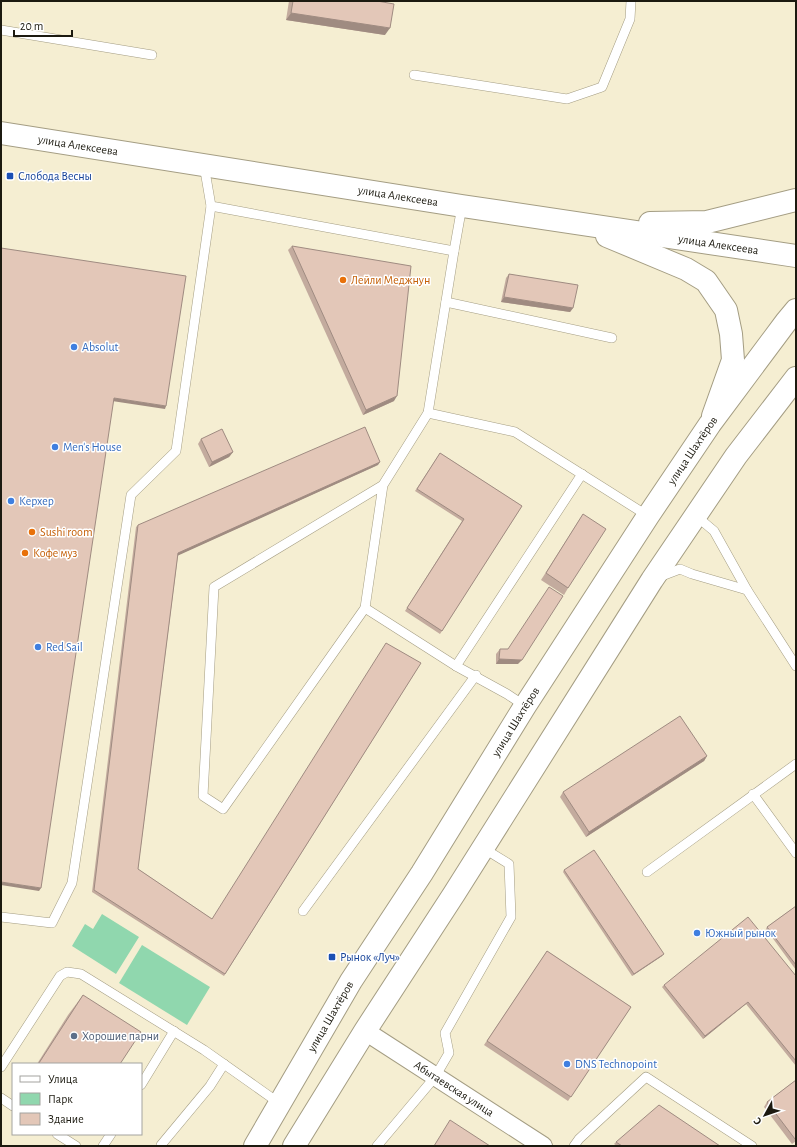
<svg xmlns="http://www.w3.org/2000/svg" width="797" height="1147" viewBox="0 0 797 1147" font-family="'Alegreya Sans',sans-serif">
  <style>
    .green { fill: #90d7ae }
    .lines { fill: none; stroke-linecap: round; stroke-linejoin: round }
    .service-casing { stroke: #a49d83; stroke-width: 10 }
    .minor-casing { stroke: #a49d83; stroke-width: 20 }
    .tertiary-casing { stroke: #a49d83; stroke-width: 24 }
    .primary-casing { stroke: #a49d83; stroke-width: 24 }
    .service { stroke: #fff; stroke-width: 9 }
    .minor { stroke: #fff; stroke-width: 18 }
    .tertiary { stroke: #fff; stroke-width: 22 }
    .primary { stroke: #fff; stroke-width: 22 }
    .wall { fill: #c3ab9e }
    .shaded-wall { fill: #9f8b81 }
    .building { fill: #e3c7b8; stroke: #9f8b81 }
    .transit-dot { fill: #1a4fb4; stroke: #fff; stroke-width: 1.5 }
    .food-dot { fill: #e8710a; stroke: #fff; stroke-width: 1.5 }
    .shop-dot { fill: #3f7fe0; stroke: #fff; stroke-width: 1.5 }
    .service-dot { fill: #5c6f8a; stroke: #fff; stroke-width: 1.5 }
    .labels { text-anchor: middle; stroke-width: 3; stroke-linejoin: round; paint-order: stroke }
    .street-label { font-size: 12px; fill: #1c1a10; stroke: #fff }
    .transit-label { font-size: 12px; fill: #164399; stroke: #fff; text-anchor: start }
    .food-label { font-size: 12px; fill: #c56008; stroke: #fff; text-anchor: start }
    .shop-label { font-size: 12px; fill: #366cbe; stroke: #fff; text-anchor: start }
    .service-label { font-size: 12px; fill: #4e5e75; stroke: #fff; text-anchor: start }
  </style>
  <rect width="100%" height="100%" fill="#f5eed2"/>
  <g class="green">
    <polygon points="102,914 139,937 116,974 72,946 85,924 93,929"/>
    <polygon points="142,945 210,987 187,1025 119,983"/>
  </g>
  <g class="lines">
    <defs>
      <g id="service">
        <polyline points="1,30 152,55"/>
        <polyline points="414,75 567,99 602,87 630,19 631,1"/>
        <polyline points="204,165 211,206 454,251"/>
        <polyline points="446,302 612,338"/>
        <polyline points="428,413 515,432 648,516"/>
        <polyline points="383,485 214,587 203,796 223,809 365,608 383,485 428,413 454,251 462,206"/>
        <polyline points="695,515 714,531 747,590 796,666"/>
        <polyline points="659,577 680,569 692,574 747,590"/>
        <polyline points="365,608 456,666 507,694 525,706"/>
        <polyline points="456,666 582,474"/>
        <polyline points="753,794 796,853"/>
        <polyline points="647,872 796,764"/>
        <polyline points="303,911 476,675"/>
        <polyline points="1,917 52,923 72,883 131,495 176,451 211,206"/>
        <polyline points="1,1067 60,976 67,972 81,974 204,1050 279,1103"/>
        <polyline points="141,1085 174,1031"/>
        <polyline points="1,1098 13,1106"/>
        <polyline points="57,1134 76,1146"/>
        <polyline points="161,1145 210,1086 224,1064"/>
        <polyline points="103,1146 111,1134"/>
        <polyline points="377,1146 435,1077 449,1053 445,1033 511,917 509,864 483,848"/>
        <polyline points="574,1146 579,1139 646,1077 752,1146"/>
      </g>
      <g id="minor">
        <path id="s1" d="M365 1031 543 1146"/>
      </g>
      <g id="tertiary">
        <path id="s2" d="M1 133 462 206 796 256"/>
        <polyline points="650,223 707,222 796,200"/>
        <polyline points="607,236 686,269 706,281 726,310 731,334 733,360 713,416"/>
      </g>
      <g id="primary">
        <path id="s3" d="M255 1146 351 981 422 873 525 706 648 516 710 424 786 322 796 310"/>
        <polyline points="294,1146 365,1031 454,894 652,580 736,456 796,378"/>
      </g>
    </defs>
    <use href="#service" class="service-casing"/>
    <use href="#minor" class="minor-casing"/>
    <use href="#tertiary" class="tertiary-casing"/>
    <use href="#primary" class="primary-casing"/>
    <use href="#service" class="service"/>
    <use href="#minor" class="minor"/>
    <use href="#tertiary" class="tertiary"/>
    <use href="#primary" class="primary"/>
  </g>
  <g class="wall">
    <polygon points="289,1 377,1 385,35 286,20"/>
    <polygon points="292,246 394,401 363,415 288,250"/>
    <polygon points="509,274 573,308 570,312 501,302 506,278"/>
    <polygon points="201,439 233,452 229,457 209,467 198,444"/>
    <polygon points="440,453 522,506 440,634 405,611 462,521 415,491"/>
    <polygon points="378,465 178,555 138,869 212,919 421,663 224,976 92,892 136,527 138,525"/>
    <polygon points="583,514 568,588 564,595 541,580"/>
    <polygon points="500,649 508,649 518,664 496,664 496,654"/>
    <polygon points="707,756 704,761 586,837 560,797 563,792"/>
    <polygon points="564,870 662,956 632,976 563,872"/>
    <polygon points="796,906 796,970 766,929 767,927"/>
    <polygon points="547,951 631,1007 568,1101 484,1045"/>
    <polygon points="796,976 796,1066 746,1004 703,1039 662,987 664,985"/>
    <polygon points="83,995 120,1064 37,1064 68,1015"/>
    <polygon points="796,1080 796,1141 792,1144 764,1107 767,1102"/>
    <polygon points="616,1142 720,1146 617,1146 614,1144"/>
  </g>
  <g class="shaded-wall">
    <polygon points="291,13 390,28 385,35 286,20"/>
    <polygon points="504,297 573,308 570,312 501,302"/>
    <polygon points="397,396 394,401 363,415 366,410"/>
    <polygon points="114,398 166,406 165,409 112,401"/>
    <polygon points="233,452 229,457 209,467 212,462"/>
    <polygon points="380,462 378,465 177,556 178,553"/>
    <polygon points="499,659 522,660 518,664 496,664"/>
    <polygon points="707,756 704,761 586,837 589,832"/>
    <polygon points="1,882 41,888 39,891 1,885"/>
    <polygon points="664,954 662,956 632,976 634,974"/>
    <polygon points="748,1002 746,1004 703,1039 705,1036"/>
  </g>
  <g class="building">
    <polygon points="293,1 377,1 394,4 390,28 291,13"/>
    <polygon points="292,246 411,266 397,396 366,410"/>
    <polygon points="1,248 186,276 166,406 114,398 41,888 1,882"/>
    <polygon points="509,274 578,285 573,308 504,297"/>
    <polygon points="365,427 380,462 178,553 138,869 212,919 386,643 421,663 225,974 94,890 138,525"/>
    <polygon points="222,429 233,452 212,462 201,439"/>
    <polygon points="440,453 522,506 442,631 407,608 464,519 417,489"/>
    <polygon points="583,514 606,529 568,588 546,573"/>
    <polygon points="549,587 563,596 522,660 499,659 500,649 508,649"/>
    <polygon points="680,716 707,756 589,832 563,792"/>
    <polygon points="594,850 664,954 634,974 564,870"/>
    <polygon points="796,906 796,965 767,927"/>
    <polygon points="748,917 796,976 796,1061 748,1002 705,1036 664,985"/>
    <polygon points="547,951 631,1007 571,1097 487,1041"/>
    <polygon points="83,995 141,1032 120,1064 40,1064 39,1063"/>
    <polygon points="796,1080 796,1139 795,1139 767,1102"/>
    <polygon points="659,1105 720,1146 622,1146 616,1142"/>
    <polygon points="450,1120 490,1146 434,1146"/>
  </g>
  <g class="transit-dot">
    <rect x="6" y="172" width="8" height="8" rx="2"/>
    <rect x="328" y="953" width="8" height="8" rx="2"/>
  </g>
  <g class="food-dot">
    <circle cx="343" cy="280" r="4"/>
    <circle cx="32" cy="532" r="4"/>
    <circle cx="25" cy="553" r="4"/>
  </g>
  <g class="shop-dot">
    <circle cx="74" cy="347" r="4"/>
    <circle cx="55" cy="447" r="4"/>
    <circle cx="11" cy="501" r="4"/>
    <circle cx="38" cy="647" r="4"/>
    <circle cx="697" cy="933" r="4"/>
    <circle cx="567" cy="1064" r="4"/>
  </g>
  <circle class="service-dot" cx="74" cy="1036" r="4"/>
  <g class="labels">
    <g class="street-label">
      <text dy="4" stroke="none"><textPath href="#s2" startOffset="78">улица Алексеева</textPath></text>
      <text dy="4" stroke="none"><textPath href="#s2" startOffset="402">улица Алексеева</textPath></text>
      <text dy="4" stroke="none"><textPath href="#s2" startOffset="726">улица Алексеева</textPath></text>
      <text dy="4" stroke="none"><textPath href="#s3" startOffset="822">улица Шахтёров</textPath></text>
      <text dy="4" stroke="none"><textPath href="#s3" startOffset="498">улица Шахтёров</textPath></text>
      <text dy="4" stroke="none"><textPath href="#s3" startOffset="150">улица Шахтёров</textPath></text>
      <text dy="4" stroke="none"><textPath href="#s1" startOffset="106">Абытаевская улица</textPath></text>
    </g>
    <g class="transit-label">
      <text x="18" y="180">Слобода Весны</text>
      <text x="340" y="961">Рынок «Луч»</text>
    </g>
    <g class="food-label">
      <text x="351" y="284">Лейли Меджнун</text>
      <text x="40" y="536">Sushi room</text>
      <text x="33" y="557">Кофе муз</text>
    </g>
    <g class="shop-label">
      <text x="82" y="351">Absolut</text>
      <text x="63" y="451">Men's House</text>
      <text x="19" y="505">Керхер</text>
      <text x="46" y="651">Red Sail</text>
      <text x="705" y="937">Южный рынок</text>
      <text x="575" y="1068">DNS Technopoint</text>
    </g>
    <g class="service-label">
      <text x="82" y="1040">Хорошие парни</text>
    </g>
  </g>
  <rect width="797" height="1147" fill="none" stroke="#1c1a10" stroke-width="4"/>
  <rect x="12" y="1063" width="130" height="72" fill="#ffffff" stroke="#a4a39f"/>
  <rect x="20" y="1076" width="20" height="6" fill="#ffffff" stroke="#a4a39f"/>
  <text x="48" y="1083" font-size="12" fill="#1c1a10">Улица</text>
  <rect x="20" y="1093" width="20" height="12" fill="#90d7ae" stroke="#a4a39f"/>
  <text x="48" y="1103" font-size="12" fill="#1c1a10">Парк</text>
  <rect x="20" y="1113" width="20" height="12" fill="#e3c7b8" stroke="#a4a39f"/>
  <text x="48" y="1123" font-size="12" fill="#1c1a10">Здание</text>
  <g transform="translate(765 1115) rotate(230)" stroke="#ffffff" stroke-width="3" paint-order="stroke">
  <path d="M0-3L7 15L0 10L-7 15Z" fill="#1c1a10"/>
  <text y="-6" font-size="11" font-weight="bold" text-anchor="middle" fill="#1c1a10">С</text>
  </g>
  <path d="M14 30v6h58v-6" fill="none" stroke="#1c1a10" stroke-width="2"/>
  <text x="20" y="30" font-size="12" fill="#1c1a10" stroke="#ffffff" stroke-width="3" paint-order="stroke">20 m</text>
</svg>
